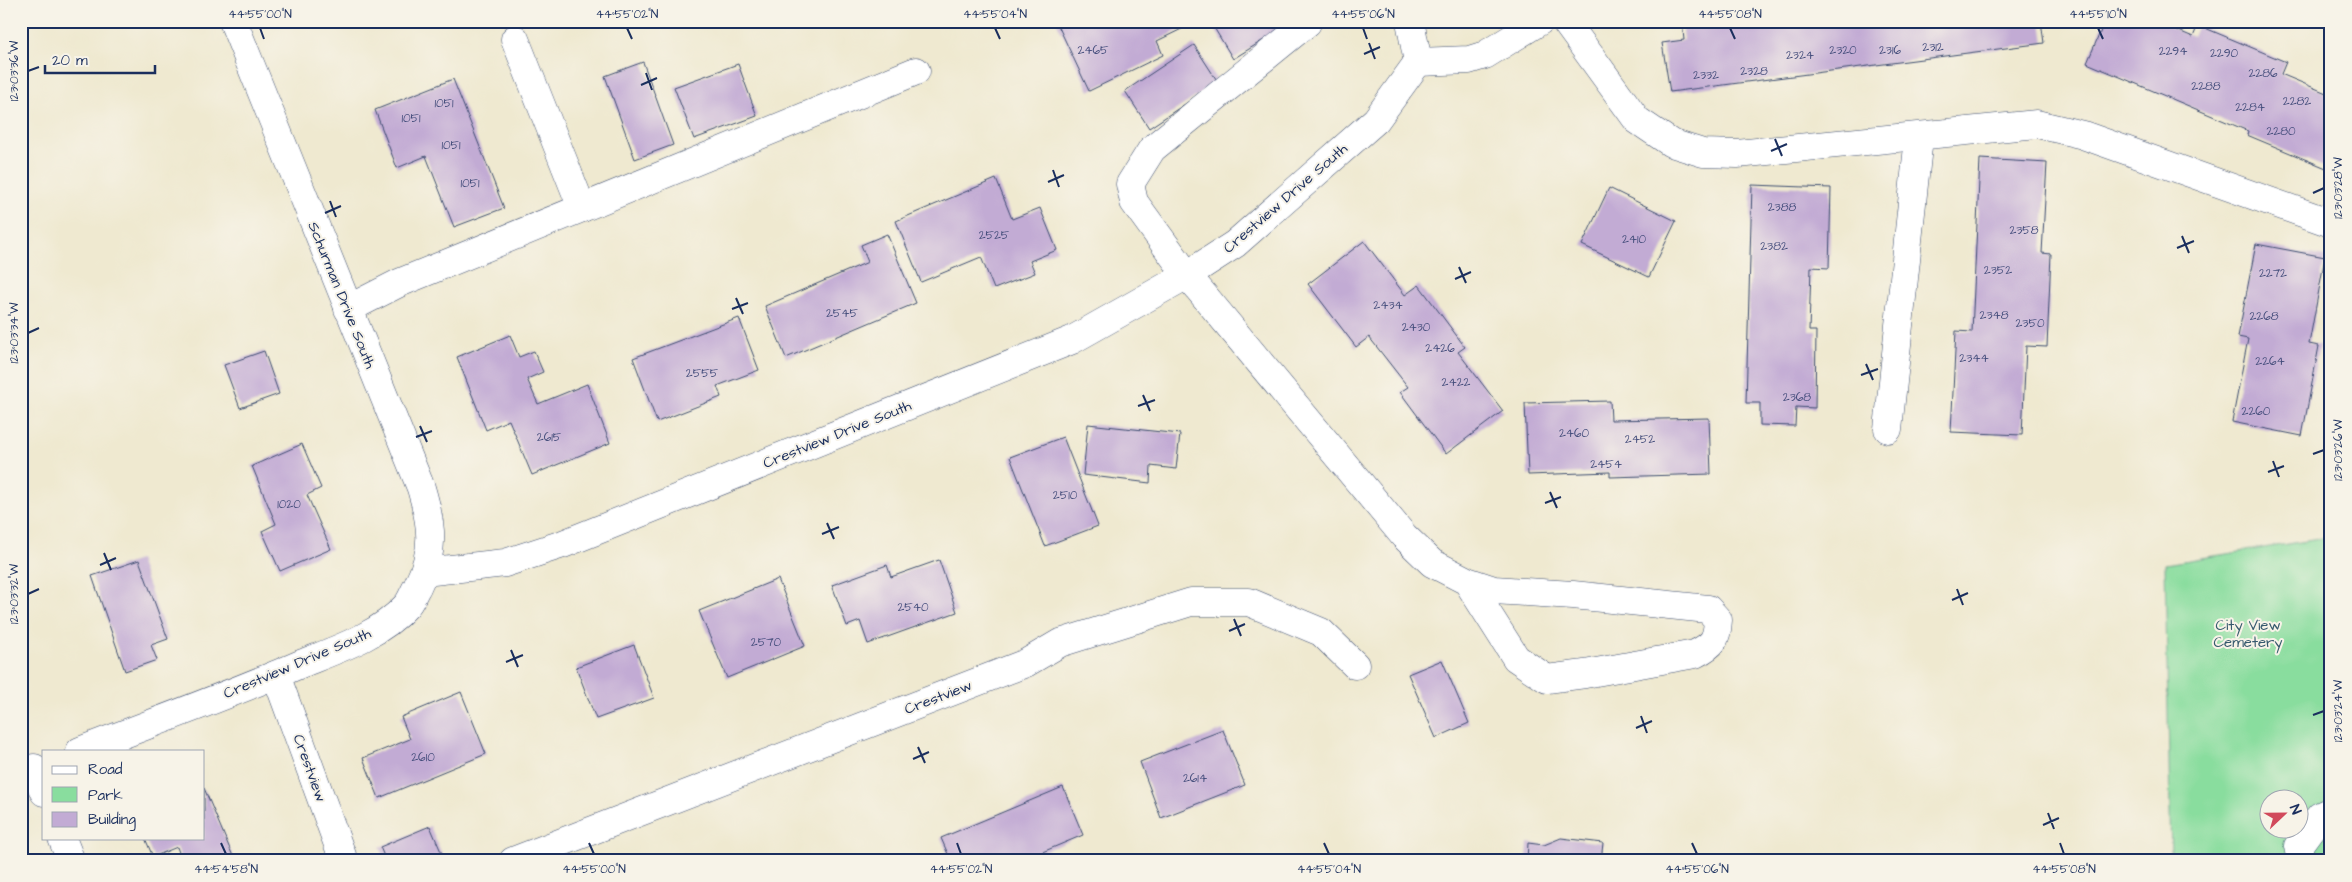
<svg xmlns="http://www.w3.org/2000/svg" width="2352" height="882" viewBox="0 0 2352 882" font-family="'Architects Daughter',sans-serif">
  <style>
    .green { fill: #89dd9e; stroke: #52867e; fill-rule: evenodd }
    .building { fill: #c2abd4 }
    .lines { fill: none; stroke-linecap: round; stroke-linejoin: round }
    .minor-casing { stroke: #3b4b6f; stroke-width: 29 }
    .minor { stroke: #fff; stroke-width: 28 }
    .ticks { fill: none; stroke: #1b2f5e; stroke-width: 2 }
    .labels { text-anchor: middle; stroke-width: 4; stroke-linejoin: round; paint-order: stroke }
    .number-label { font-size: 12px; fill: #454e7c }
    .street-label { font-size: 15px; fill: #1b2f5e; stroke: #f7f3e8 }
    .park-label { font-size: 15px; fill: #365a6e; stroke: #f7f3e8 }
    .neatline { fill: none; stroke: #1b2f5e; stroke-width: 2 }
    .ticks-label { font-size: 12px; text-anchor: middle; fill: #1b2f5e }
  </style>
  <rect width="100%" height="100%" fill="#f7f3e8"/>
  <filter id="ink" filterUnits="userSpaceOnUse"><feTurbulence type="fractalNoise" baseFrequency=".02" numOctaves="2"/><feDisplacementMap in="SourceGraphic" scale="10" xChannelSelector="R" yChannelSelector="G"/><feConvolveMatrix kernelMatrix="1 2 1 2 8 2 1 2 1" color-interpolation-filters="sRGB"/></filter>
  <filter id="wash" filterUnits="userSpaceOnUse"><feTurbulence type="fractalNoise" baseFrequency=".0096" numOctaves="4" result="noise"/><feDisplacementMap in="SourceGraphic" scale="20" xChannelSelector="R" yChannelSelector="G"/><feGaussianBlur stdDeviation="1.12" result="paint"/><feColorMatrix in="noise" values="0 0 0 0 0 0 0 0 0 0 0 0 0 0 0 0 0 1.4 0 .05"/><feComposite in="paint" operator="in"/></filter>
  <g filter="url(#wash)">
    <rect width="100%" height="100%" fill="#efe9d0"/>
    <path class="green" d="M2331 537V861H2171L2165 564ZM2270 800H2300V830H2270Z"/>
    <g id="blocks">
      <g class="building">
        <polygon points="1056,21 1198,21 1157,41 1163,55 1089,91"/>
        <polygon points="1210,21 1294,21 1233,59"/>
        <polygon points="1682,21 2041,21 2044,43 1670,92 1662,43 1684,40"/>
        <polygon points="2105,21 2155,21 2193,37 2198,25 2286,62 2281,74 2331,95 2331,170 2247,135 2248,131 2087,63"/>
        <polygon points="1194,45 1218,82 1149,128 1125,91"/>
        <polygon points="643,62 673,145 635,159 605,76"/>
        <polygon points="738,64 757,116 694,139 674,87"/>
        <polygon points="453,79 504,208 454,227 426,156 397,168 375,110"/>
        <polygon points="1980,159 2047,163 2042,253 2051,254 2047,347 2026,346 2022,435 1951,432 1956,331 1972,332"/>
        <polygon points="996,179 1012,219 1040,208 1057,250 1030,261 1035,273 994,289 981,257 921,282 896,221"/>
        <polygon points="1752,185 1831,188 1829,268 1811,267 1809,331 1816,331 1815,408 1796,407 1795,426 1760,425 1760,403 1746,403"/>
        <polygon points="1609,188 1676,221 1649,277 1582,245"/>
        <polygon points="887,234 916,303 786,358 765,306 868,262 861,245"/>
        <polygon points="1364,241 1405,295 1419,285 1465,347 1458,352 1503,411 1446,454 1400,392 1408,387 1369,337 1356,347 1308,284"/>
        <polygon points="2256,244 2325,257 2309,344 2319,346 2302,436 2232,422 2248,339 2238,337"/>
        <polygon points="739,318 759,370 717,386 721,397 657,422 633,358"/>
        <polygon points="510,335 519,357 534,351 543,372 527,379 538,404 587,384 610,443 532,475 509,420 486,430 457,357"/>
        <polygon points="264,351 279,394 240,408 224,365"/>
        <polygon points="1610,401 1611,420 1709,418 1711,474 1610,477 1610,472 1528,475 1525,403"/>
        <polygon points="1088,424 1180,434 1176,469 1151,466 1150,483 1083,475"/>
        <polygon points="1063,437 1098,526 1045,546 1010,457"/>
        <polygon points="302,444 321,488 307,495 331,549 280,571 262,531 276,524 252,466"/>
        <polygon points="139,560 168,639 151,645 157,660 125,671 92,576"/>
        <polygon points="939,560 957,612 868,644 860,621 847,626 832,585 887,565 891,577"/>
        <polygon points="778,579 805,646 727,678 699,611"/>
        <polygon points="634,645 654,698 596,719 576,667"/>
        <polygon points="1442,660 1469,723 1436,738 1408,674"/>
        <polygon points="461,692 486,754 379,798 363,758 410,739 401,717"/>
        <polygon points="1223,730 1245,785 1161,818 1140,762"/>
        <polygon points="1063,787 1083,835 1021,861 951,861 941,838"/>
        <polygon points="204,788 235,861 182,861 177,847 153,857 145,838 204,838"/>
        <polygon points="430,826 445,861 386,861 380,847"/>
        <polygon points="1561,838 1603,843 1601,861 1527,861 1528,843 1544,845"/>
      </g>
    </g>
  </g>
  <g filter="url(#ink)">
    <use href="#blocks" fill-opacity="0" stroke="#3b4b6f" stroke-width="1"/>
    <g class="lines">
      <defs>
        <g id="minor">
          <polyline points="1410,21 1418,62"/>
          <polyline points="1565,21 1637,120 1671,143 1703,153 1737,154 2037,124 2083,135 2331,223"/>
          <path d="M1307 23 1152 149 1130 184 1134 202 1187 275 1404 536 1432 563 1467 581 1494 590 1573 595 1708 609 1718 620C1717 640 1713 645 1695 654L1585 674 1547 679 1516 658 1467 581"/>
          <polyline points="515,39 582,208"/>
          <polyline points="1418,62 1469,60 1485,55 1540,21"/>
          <polyline points="348,309 399,283 916,71"/>
          <polyline points="1888,429 1919,137"/>
          <polyline points="424,572 505,563 563,544 1072,340 1187,275 1235,244 1376,120 1418,62"/>
          <polyline points="276,675 344,861"/>
          <path d="M80 751C154 722 230 695 303 663 338 649 380 635 406 606 411 601 413 593 417 587 436 550 432 525 421 488L233 21"/>
          <polyline points="34,768 44,792"/>
          <polyline points="62,838 71,861"/>
          <polyline points="513,861 1026,663 1060,643 1191,602 1249,602 1321,632 1355,665"/>
          <polyline points="2301,861 2298,846 2320,816 2331,811"/>
        </g>
      </defs>
      <use href="#minor" class="minor-casing"/>
      <use href="#minor" class="minor"/>
    </g>
  </g>
  <path class="ticks" d="M260 28 264 39M627 28 632 39M995 28 1000 39M1363 28 1367 39M1730 28 1735 39M2098 28 2103 39M1369 43 1375 59M1364 54 1380 47M28 71 39 67M646 73 652 90M641 85 657 78M1775 139 1782 156M1771 151 1787 144M1053 170 1059 187M1048 182 1064 175M2313 193 2324 188M330 201 336 217M325 213 341 206M2182 236 2189 253M2177 248 2194 241M1459 267 1466 283M1455 279 1471 272M736 298 743 314M732 309 748 303M28 333 39 328M1866 364 1873 380M1861 375 1878 369M1143 395 1150 411M1138 406 1155 400M420 426 427 442M416 437 432 431M2313 454 2324 450M2273 461 2279 477M2268 472 2284 466M1550 492 1557 508M1545 503 1561 497M827 523 834 539M822 534 839 527M104 553 111 570M100 565 116 558M1957 589 1963 605M28 594 39 589M1952 600 1968 593M1234 619 1241 636M1229 631 1245 624M511 650 518 667M506 662 523 655M2313 715 2324 711M1641 716 1647 733M1636 728 1652 721M918 747 925 763M913 759 929 752M2048 813 2054 829M2043 825 2059 818M221 843 226 854M589 843 594 854M957 843 961 854M1324 843 1329 854M1692 843 1697 854M2060 843 2064 854"/>
  <g class="labels">
    <g class="number-label">
      <text x="1933" y="51">2312</text>
      <text x="1093" y="54">2465</text>
      <text x="1843" y="54">2320</text>
      <text x="1890" y="54">2316</text>
      <text x="2173" y="55">2294</text>
      <text x="2224" y="57">2290</text>
      <text x="1800" y="59">2324</text>
      <text x="1754" y="75">2328</text>
      <text x="2263" y="77">2286</text>
      <text x="1706" y="79">2332</text>
      <text x="2206" y="90">2288</text>
      <text x="2297" y="105">2282</text>
      <text x="444" y="107">1051</text>
      <text x="2250" y="111">2284</text>
      <text x="411" y="122">1051</text>
      <text x="2281" y="135">2280</text>
      <text x="451" y="149">1051</text>
      <text x="470" y="187">1051</text>
      <text x="1782" y="211">2388</text>
      <text x="2024" y="234">2358</text>
      <text x="994" y="239">2525</text>
      <text x="1634" y="243">2410</text>
      <text x="1774" y="250">2382</text>
      <text x="1998" y="274">2352</text>
      <text x="2273" y="277">2272</text>
      <text x="1388" y="309">2434</text>
      <text x="842" y="317">2545</text>
      <text x="1994" y="319">2348</text>
      <text x="2264" y="320">2268</text>
      <text x="2030" y="327">2350</text>
      <text x="1416" y="331">2430</text>
      <text x="1440" y="352">2426</text>
      <text x="1974" y="362">2344</text>
      <text x="2270" y="365">2264</text>
      <text x="702" y="377">2555</text>
      <text x="1456" y="386">2422</text>
      <text x="1797" y="401">2368</text>
      <text x="2256" y="415">2260</text>
      <text x="1574" y="437">2460</text>
      <text x="549" y="441">2615</text>
      <text x="1640" y="443">2452</text>
      <text x="1606" y="468">2454</text>
      <text x="1065" y="499">2510</text>
      <text x="289" y="508">1020</text>
      <text x="913" y="611">2540</text>
      <text x="766" y="646">2570</text>
      <text x="423" y="761">2610</text>
      <text x="1195" y="782">2614</text>
    </g>
    <g class="street-label">
      <text transform="translate(1285 198) rotate(-41)" y="5">Crestview Drive South</text>
      <text transform="translate(342 295) rotate(68)" y="5">Schurman Drive South</text>
      <text transform="translate(837 434) rotate(-22)" y="5">Crestview Drive South</text>
      <text transform="translate(297 663) rotate(-23)" y="5">Crestview Drive South</text>
      <text transform="translate(938 697) rotate(-21)" y="5">Crestview</text>
      <text transform="translate(310 768) rotate(70)" y="5">Crestview</text>
    </g>
    <g class="park-label">
      <text x="2248" y="630">City View<tspan x="2248" dy="17">Cemetery</tspan></text>
    </g>
  </g>
  <rect width="2352" height="882" fill="none" stroke="#f7f3e8" stroke-width="55"/>
  <rect x="42" y="750" width="162" height="90" fill="#f7f3e8" stroke="#9fa5b1"/>
  <rect x="52" y="766" width="25" height="8" fill="#ffffff" stroke="#9fa5b1"/>
  <text x="88" y="774" font-size="15" fill="#1b2f5e">Road</text>
  <rect x="52" y="787" width="25" height="15" fill="#89dd9e" stroke="#9fa5b1"/>
  <text x="88" y="800" font-size="15" fill="#1b2f5e">Park</text>
  <rect x="52" y="812" width="25" height="15" fill="#c2abd4" stroke="#9fa5b1"/>
  <text x="88" y="824" font-size="15" fill="#1b2f5e">Building</text>
  <g transform="translate(2284 814) rotate(68)"><circle r="24" fill="#f7f3e8" stroke="#9fa5b1"/>
  <path d="M0-4L9 19L0 12L-9 19Z" fill="#d1495b"/>
  <text y="-8" font-size="14" font-weight="bold" text-anchor="middle" fill="#1b2f5e">N</text>
  </g>
  <path d="M45 65v8h110v-8" fill="none" stroke="#1b2f5e" stroke-width="2.5"/>
  <text x="52" y="65" font-size="15" fill="#1b2f5e" stroke="#f7f3e8" stroke-width="4" paint-order="stroke">20 m</text>
  <rect x="28" y="28" width="2296" height="826" class="neatline"/>
  <g class="ticks-label">
    <text x="260" y="18">44°55'00"N</text>
    <text x="627" y="18">44°55'02"N</text>
    <text x="995" y="18">44°55'04"N</text>
    <text x="1363" y="18">44°55'06"N</text>
    <text x="1730" y="18">44°55'08"N</text>
    <text x="2098" y="18">44°55'10"N</text>
    <text transform="translate(14 71) rotate(-90)" y="4">123°03'36"W</text>
    <text transform="translate(2338 188) rotate(-90)" y="4">123°03'28"W</text>
    <text transform="translate(14 333) rotate(-90)" y="4">123°03'34"W</text>
    <text transform="translate(2338 450) rotate(-90)" y="4">123°03'26"W</text>
    <text transform="translate(14 594) rotate(-90)" y="4">123°03'32"W</text>
    <text transform="translate(2338 711) rotate(-90)" y="4">123°03'24"W</text>
    <text x="226" y="873">44°54'58"N</text>
    <text x="594" y="873">44°55'00"N</text>
    <text x="961" y="873">44°55'02"N</text>
    <text x="1329" y="873">44°55'04"N</text>
    <text x="1697" y="873">44°55'06"N</text>
    <text x="2064" y="873">44°55'08"N</text>
  </g>
</svg>
